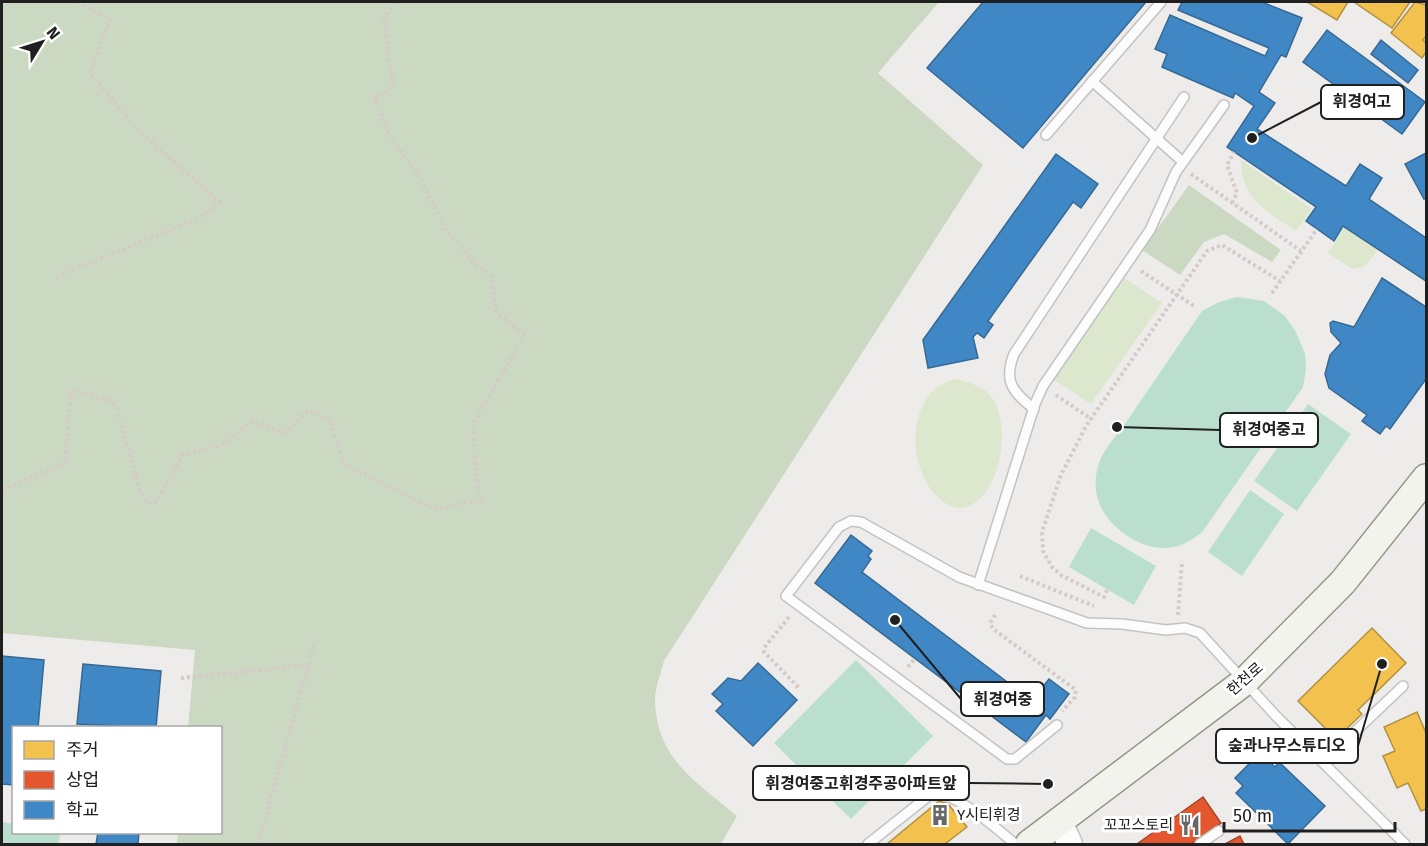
<svg xmlns="http://www.w3.org/2000/svg" width="1428" height="846" viewBox="0 0 1428 846" font-family="'Fira Sans','Noto Sans KR',sans-serif">
  <style>
    .grass { fill: #dce7cd }
    .forest { fill: #ccd9c2 }
    .pitch { fill: #badfce }
    .homes { fill: #f2c14e; stroke: #b39140; stroke-width: 1.5 }
    .shops { fill: #e4572e; stroke: #a9462a; stroke-width: 1.5 }
    .schools { fill: #3f88c5; stroke: #366994; stroke-width: 1.5 }
    .lines { fill: none; stroke-linecap: round; stroke-linejoin: round }
    .service-casing { stroke: #c4c3c2; stroke-width: 12 }
    .tertiary-casing { stroke: #c4c3c2; stroke-width: 27 }
    .secondary-casing { stroke: #959684; stroke-width: 30 }
    .path { stroke: #d5cac9; stroke-width: 4; stroke-dasharray: 3 3; stroke-linecap: butt }
    .service { stroke: #fcfcfc; stroke-width: 9 }
    .tertiary { stroke: #fcfcfc; stroke-width: 24 }
    .secondary { stroke: #f3f3ed; stroke-width: 27 }
    .labels { text-anchor: middle; stroke-width: 6; stroke-linejoin: round; paint-order: stroke }
    .street-label { font-size: 15px; fill: #202020; stroke: #fff }
    .poi-label { font-size: 15px; fill: #202020; stroke: #fff; text-anchor: start }
    .leader { fill: none; stroke: #202020; stroke-width: 2 }
    .callout-dot { fill: #202020; stroke: #fff; stroke-width: 2 }
    .callout { fill: #fff; stroke: #202020; stroke-width: 2 }
    .callout-label { font-size: 16px; text-anchor: middle; font-weight: bold; fill: #202020 }
  </style>
  <rect width="100%" height="100%" fill="#eeecea"/>
  <g class="grass">
    <path d="M1241 160 1312 209 1296 231C1267 211 1241 200 1241 160Z"/>
    <polygon points="1344,228 1378,250 1364,267 1352,269 1328,253"/>
    <polygon points="1123,277 1162,303 1091,404 1053,379"/>
    <path d="M953 379C965 381 978 384 987 392 1015 416 1002 505 960 508 950 508 940 500 933 492 912 465 908 422 930 394 936 386 945 383 953 379Z"/>
  </g>
  <g class="forest">
    <path d="M2 2H939L878 73 983 165 664 661C661 672 656 686 655 697 655 758 695 781 737 816L721 844 177 843 178 833 220 832V728L188 727 195 650 2 633Z"/>
    <polygon points="1189,185 1281,250 1272,262 1224,234 1204,242 1180,275 1142,250"/>
  </g>
  <g class="pitch">
    <path d="M1237 297 1264 301 1285 316 1296 332 1305 354 1306 369 1303 387 1203 531C1184 548 1164 553 1140 543 1108 528 1087 499 1099 463 1104 448 1119 433 1127 421 1152 384 1177 348 1202 311L1219 302Z"/>
    <polygon points="1308,404 1351,434 1297,511 1254,481"/>
    <polygon points="1250,490 1284,514 1242,576 1208,552"/>
    <polygon points="1091,528 1156,566 1134,605 1069,567"/>
    <polygon points="856,660 933,736 851,819 774,743"/>
    <polygon points="2,822 13,824 14,832 60,833 59,844 2,844"/>
  </g>
  <g class="homes">
    <polygon points="1307,2 1348,2 1337,20"/>
    <polygon points="1354,2 1410,2 1392,28"/>
    <polygon points="1415,2 1426,5 1426,36 1423,40 1426,43 1426,52 1422,58 1391,33"/>
    <polygon points="1372,628 1406,663 1358,710 1362,714 1336,739 1298,701"/>
    <polygon points="1417,712 1426,733 1426,809 1421,811 1408,783 1397,788 1383,756 1395,751 1384,727"/>
    <polygon points="939,801 948,804 967,827 945,844 887,844"/>
  </g>
  <g class="shops">
    <polygon points="1203,797 1221,823 1191,844 1137,844"/>
    <polygon points="1240,836 1244,844 1225,844"/>
  </g>
  <g class="schools">
    <polygon points="983,2 1146,2 1023,148 927,68"/>
    <polygon points="1182,2 1262,2 1302,18 1286,57 1281,55 1259,92 1275,103 1257,129 1346,186 1360,164 1382,178 1369,199 1426,238 1426,281 1343,226 1334,241 1306,221 1316,207 1227,147 1254,106 1235,93 1233,98 1162,67 1167,54 1155,49 1170,15 1265,56 1269,48 1178,10"/>
    <polygon points="1327,30 1425,102 1402,134 1303,62"/>
    <polygon points="1381,40 1418,70 1408,83 1371,54"/>
    <polygon points="1426,153 1426,198 1424,199 1405,164"/>
    <polygon points="1056,154 1098,184 1081,208 1073,202 988,321 993,325 984,338 977,333 973,337 978,358 928,368 923,340"/>
    <polygon points="1382,278 1426,307 1426,379 1390,429 1386,426 1380,434 1362,421 1367,415 1329,388 1325,374 1330,355 1341,343 1331,332 1330,323 1333,321 1354,327"/>
    <polygon points="851,535 872,551 868,556 871,559 862,572 1027,697 1036,685 1041,689 1049,679 1069,694 1050,719 1046,715 1026,742 815,583"/>
    <polygon points="2,656 44,660 38,728 14,728 14,785 2,784"/>
    <polygon points="758,663 797,700 753,746 716,711 723,704 712,694 728,678 741,681"/>
    <polygon points="83,664 161,671 156,728 77,724"/>
    <polygon points="1260,753 1275,767 1279,762 1325,806 1288,844 1236,793 1243,786 1235,778"/>
    <polygon points="98,832 139,832 138,844 96,844"/>
  </g>
  <g class="lines">
    <defs>
      <g id="service">
        <polyline points="1092,81 1183,162"/>
        <polyline points="1046,135 1161,2"/>
        <path d="M1034 409C1013 392 1003 382 1014 354L1184 97"/>
        <polyline points="978,585 1035,404 1043,386 1150,230 1176,172 1224,105"/>
        <polyline points="1057,725 1015,759 1007,759 786,596 839,527 851,521 861,522 959,577 1087,623 1122,624 1166,630 1185,628 1200,633 1276,716 1405,844"/>
        <polyline points="1323,762 1403,686"/>
        <path d="M868 844 931 794C952 789 999 830 1015 844"/>
        <polyline points="1200,844 1219,831"/>
      </g>
      <polyline id="tertiary" points="1060,822 1070,844"/>
      <polyline id="secondary" points="1029,844 1244,682 1343,582 1426,478"/>
    </defs>
    <use href="#service" class="service-casing"/>
    <use href="#tertiary" class="tertiary-casing"/>
    <use href="#secondary" class="secondary-casing"/>
    <g class="path">
      <polyline points="1191,174 1301,251"/>
      <polyline points="1232,203 1237,193 1227,165 1234,152"/>
      <polyline points="1141,271 1194,306"/>
      <polyline points="56,277 199,218 220,202 140,132 90,73 110,20 77,2"/>
      <polyline points="1272,293 1317,229"/>
      <polyline points="1056,395 1091,419"/>
      <polyline points="2,490 65,463 71,390 109,400 117,408 140,491 147,503 155,503 183,455 221,445 252,421 285,433 307,411 329,419 344,464 434,509 481,500 476,473 473,423 525,335 496,312 492,276 474,263 446,230 420,178 388,132 375,99 393,88 384,19 395,2"/>
      <polyline points="1020,576 1094,606"/>
      <polyline points="1107,590 1104,597 1061,575 1052,567 1043,551 1042,532 1061,475 1086,426 1207,251 1222,245 1280,281"/>
      <polyline points="995,615 990,623 993,629 1076,690 1075,697 1062,711"/>
      <polyline points="1178,615 1182,561"/>
      <polyline points="789,617 764,648 764,652 800,689"/>
      <polyline points="908,667 915,658"/>
      <polyline points="181,678 309,665"/>
      <polyline points="258,844 315,641"/>
    </g>
    <use href="#service" class="service"/>
    <use href="#tertiary" class="tertiary"/>
    <use href="#secondary" class="secondary"/>
  </g>
  <defs>
    <symbol id="building-bare" viewBox="-9 -9 18 18"><path d="M-4-6H4V6H1V3H-1V6H-4ZM-2.5-4.3h1.7v1.8h-1.7ZM.8-4.3h1.7v1.8H.8ZM-2.5-1h1.7V.8h-1.7ZM.8-1h1.7V.8H.8Z" fill="#686767" stroke="#fff" stroke-width="2.5" paint-order="stroke"/></symbol>
    <symbol id="restaurant-bare" viewBox="-9 -9 18 18"><path d="M-5-6h1v4h1v-4h1v4h1v-4h1v5L-1.5 .5V6h-2V.5L-5-1ZM5-6V6H3V1.5H1.5Q1.5-4 5-6Z" fill="#686767" stroke="#fff" stroke-width="2.5" paint-order="stroke"/></symbol>
  </defs>
  <g fill-rule="evenodd">
    <use href="#building-bare" x="925" y="800" width="30" height="30"/>
    <use href="#restaurant-bare" x="1175" y="810" width="30" height="30"/>
  </g>
  <g class="labels">
    <g class="street-label">
      <text transform="translate(1245 679) rotate(-41)" y="5">한천로</text>
    </g>
    <g class="poi-label">
      <text x="957" y="820">Y시티휘경</text>
      <text x="1173" y="830" text-anchor="end">꼬꼬스토리</text>
    </g>
  </g>
  <path class="leader" d="M1252 138L1321 102M1117 427L1220 430M895 620L961 699M1382 664L1358 746M1048 784L969 783"/>
  <g class="callout-dot">
    <circle cx="1252" cy="138" r="6"/>
    <circle cx="1117" cy="427" r="6"/>
    <circle cx="895" cy="620" r="6"/>
    <circle cx="1382" cy="664" r="6"/>
    <circle cx="1048" cy="784" r="6"/>
  </g>
  <g class="callout">
    <rect x="1321" y="85" width="83" height="34" rx="6"/>
    <rect x="1220" y="413" width="98" height="34" rx="6"/>
    <rect x="961" y="682" width="83" height="34" rx="6"/>
    <rect x="1216" y="729" width="142" height="34" rx="6"/>
    <rect x="753" y="766" width="216" height="34" rx="6"/>
  </g>
  <g class="callout-label">
    <text x="1362" y="107">휘경여고</text>
    <text x="1269" y="435">휘경여중고</text>
    <text x="1003" y="705">휘경여중</text>
    <text x="1287" y="751">숲과나무스튜디오</text>
    <text x="861" y="789">휘경여중고휘경주공아파트앞</text>
  </g>
  <rect width="1428" height="846" fill="none" stroke="#202020" stroke-width="6"/>
  <rect x="12" y="726" width="210" height="108" fill="#ffffff" stroke="#a6a6a6" stroke-width="1.5"/>
  <rect x="24" y="741" width="30" height="18" fill="#f2c14e" stroke="#a6a6a6" stroke-width="1.5"/>
  <text x="66" y="756" font-size="18" fill="#202020">주거</text>
  <rect x="24" y="771" width="30" height="18" fill="#e4572e" stroke="#a6a6a6" stroke-width="1.5"/>
  <text x="66" y="786" font-size="18" fill="#202020">상업</text>
  <rect x="24" y="801" width="30" height="18" fill="#3f88c5" stroke="#a6a6a6" stroke-width="1.5"/>
  <text x="66" y="816" font-size="18" fill="#202020">학교</text>
  <g transform="translate(42 42) rotate(52)" stroke="#ffffff" stroke-width="4.5" paint-order="stroke">
  <path d="M0-4.5L10 22L0 15L-10 22Z" fill="#202020"/>
  <text y="-9" font-size="16" font-weight="bold" text-anchor="middle" fill="#202020">N</text>
  </g>
  <path d="M1224 822v9h171v-9" fill="none" stroke="#202020" stroke-width="3"/>
  <text x="1233" y="822" font-size="18" fill="#202020" stroke="#ffffff" stroke-width="4.5" paint-order="stroke">50 m</text>
</svg>
